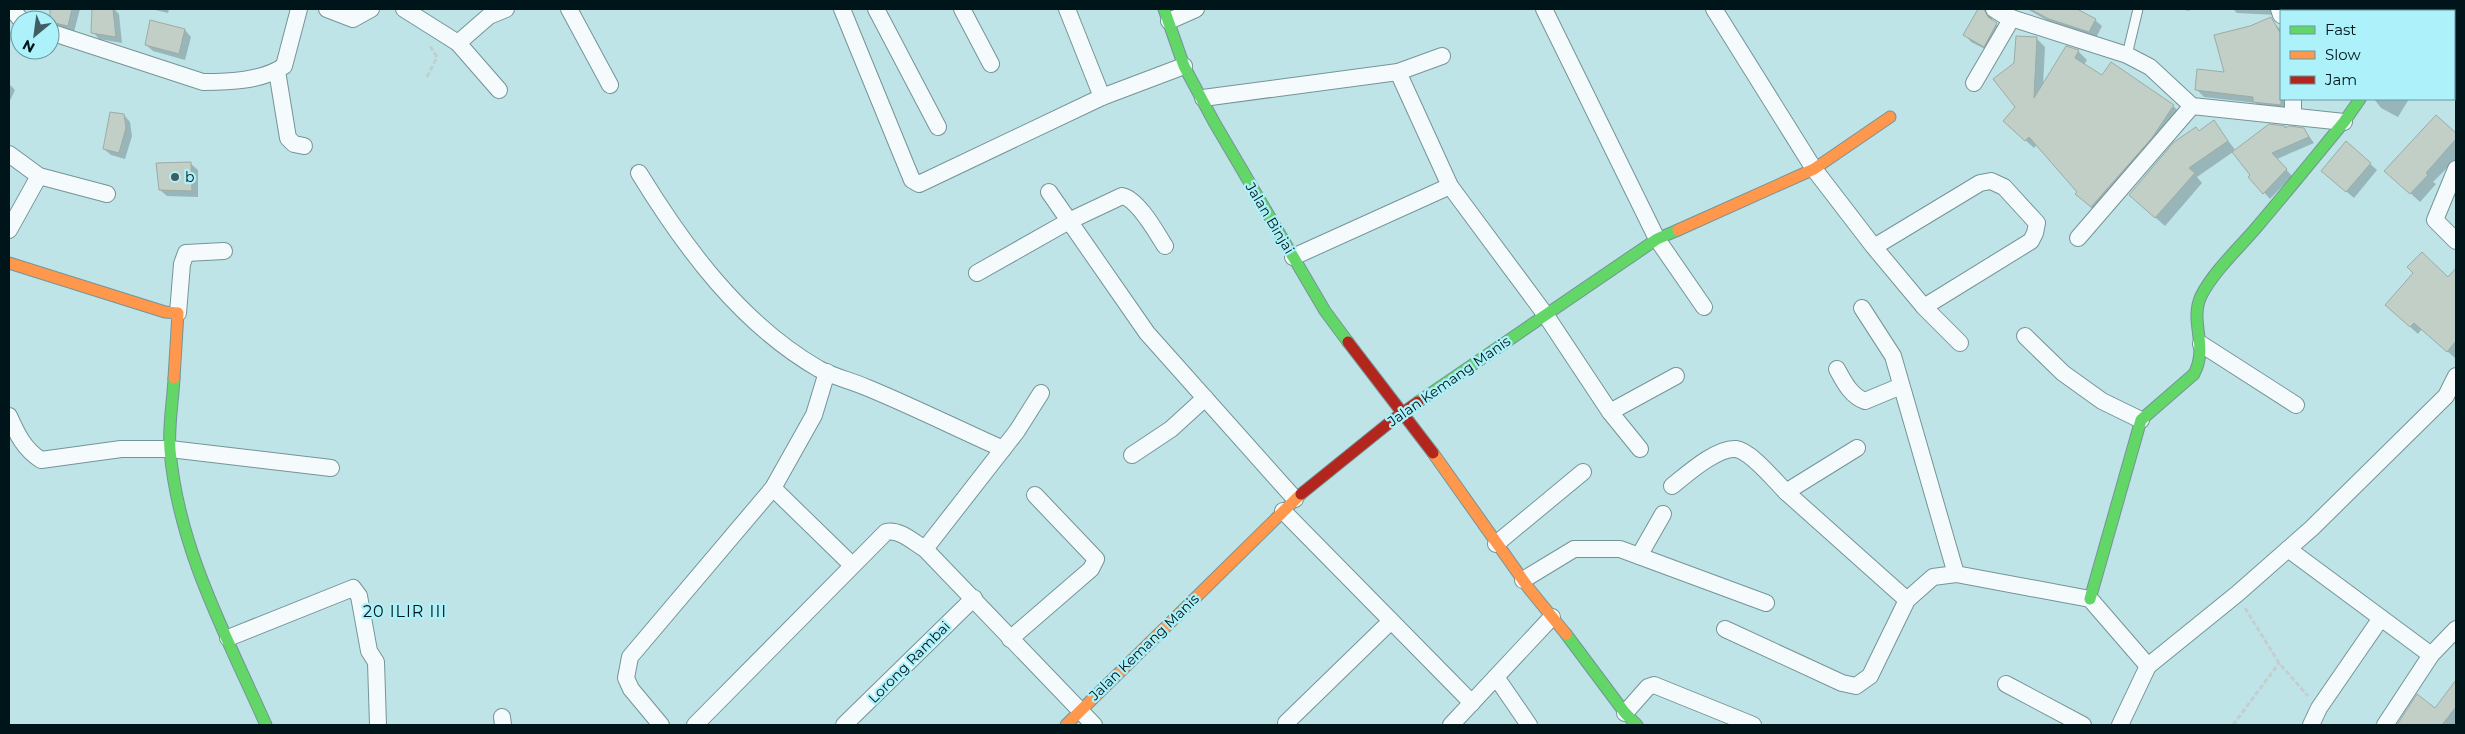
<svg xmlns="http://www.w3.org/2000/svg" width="2465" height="734" viewBox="0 0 2465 734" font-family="Montserrat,sans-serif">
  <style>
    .shadow { fill: #0003 }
    .building { fill: #c1cfc7; stroke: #9eaba4 }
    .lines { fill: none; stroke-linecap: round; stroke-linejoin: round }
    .lane-casing { stroke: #759497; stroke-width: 11 }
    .street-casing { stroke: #759497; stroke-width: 18 }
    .fast-casing { stroke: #759497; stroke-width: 13 }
    .slow-casing { stroke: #759497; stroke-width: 13 }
    .jam-casing { stroke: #759497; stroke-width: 13 }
    .path { stroke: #c3cecf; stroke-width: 3; stroke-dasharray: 5 2.5; stroke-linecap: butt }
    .lane { stroke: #f5fbfc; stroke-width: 9 }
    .street { stroke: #f5fbfc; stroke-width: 16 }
    .fast { stroke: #63d668; stroke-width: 11 }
    .slow { stroke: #ff974d; stroke-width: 11 }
    .jam { stroke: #b3261e; stroke-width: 11 }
    .poi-dot { fill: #425d61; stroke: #adf1fa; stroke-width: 2 }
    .labels { text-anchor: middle; stroke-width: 4.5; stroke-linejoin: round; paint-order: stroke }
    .poi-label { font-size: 14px; fill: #001519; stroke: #adf1fa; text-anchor: start }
    .street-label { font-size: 14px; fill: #001519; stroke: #adf1fa }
    .quarter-label { font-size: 16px; letter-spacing: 1px; fill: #001519; stroke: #adf1fa }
  </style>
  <rect width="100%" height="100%" fill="#bee4e8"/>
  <g class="shadow">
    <polygon points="52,9 80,9 74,32 56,29 50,23"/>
    <polygon points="94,9 114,9 119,14 122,43 99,39 93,32"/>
    <polygon points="151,9 169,9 168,13"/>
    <polygon points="1979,9 1994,9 1992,10 1992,20 2003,31 1991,52 1971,42 1965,35"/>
    <polygon points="2027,9 2075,9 2095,20 2102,26 2096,38 2057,26"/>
    <polygon points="2180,9 2190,9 2189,11"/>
    <polygon points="2233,9 2278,9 2276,15 2237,13"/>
    <polygon points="2291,9 2320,9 2320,11 2293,11"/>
    <polygon points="2350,9 2382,9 2384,11 2350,11"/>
    <polygon points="2272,21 2281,30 2281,99 2293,99 2290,113 2262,110 2256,103 2204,97 2196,89 2225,74"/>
    <polygon points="9,30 12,33 9,49"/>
    <polygon points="185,30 191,37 185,60 153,51 146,45"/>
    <polygon points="2017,37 2037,39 2045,47 2043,85 2066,47 2078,51 2087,60 2084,65 2103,76 2111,64 2173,106 2182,114 2100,215 2085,202 2037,144 2034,148 2013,129 2016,107"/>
    <polygon points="9,84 15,90 9,103"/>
    <polygon points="2374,99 2409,99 2398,117 2381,108"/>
    <polygon points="124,115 130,122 132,136 125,159 111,155 104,149"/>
    <polygon points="2436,117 2456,135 2456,159 2433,182 2436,184 2420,202 2395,179"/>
    <polygon points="2214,122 2236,151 2284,127 2304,129 2314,143 2277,159 2292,176 2270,199 2250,177 2251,176 2233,152 2197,177 2202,183 2165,226 2139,203 2200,132"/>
    <polygon points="2346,143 2377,170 2354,198 2333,180"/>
    <polygon points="191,164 198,170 198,197 167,196 160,190"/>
    <polygon points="2453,273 2456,276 2455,358 2422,329 2418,334 2394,312 2448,279"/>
    <polygon points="2456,682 2456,722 2454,725 2397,725 2418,696 2435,709"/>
  </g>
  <g class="building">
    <polygon points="50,9 72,9 68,26 50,22"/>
    <polygon points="92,9 113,9 116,37 91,33"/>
    <polygon points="1978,9 1984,9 1988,17 1997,23 1984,47 1963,35"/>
    <polygon points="2030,9 2077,9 2096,19 2089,32 2049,19"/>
    <polygon points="2271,17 2281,34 2281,105 2253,102 2253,97 2195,90 2197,69 2224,72 2214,35 2250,26"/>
    <polygon points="150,20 185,29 179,54 145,45"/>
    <polygon points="2016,36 2037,37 2034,98 2066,46 2079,50 2075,58 2102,75 2111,62 2174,105 2152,138 2091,207 2075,194 2077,192 2029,137 2025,141 2003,121 2015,107 1993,79 2014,63"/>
    <polygon points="110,112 124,114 126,128 119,153 103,149"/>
    <polygon points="2436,115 2456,133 2456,139 2426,173 2428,175 2410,194 2384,171"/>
    <polygon points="2214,120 2228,141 2189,168 2195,173 2155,218 2129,195 2174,142 2196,127 2199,131"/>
    <polygon points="2269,124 2285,126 2285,128 2289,126 2304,128 2309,137 2272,153 2287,169 2263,194 2248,177 2250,175 2232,152"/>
    <polygon points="2346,141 2371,163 2346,192 2321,171"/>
    <polygon points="191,162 192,191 159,190 156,163"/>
    <polygon points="2422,252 2448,277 2456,268 2456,341 2447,352 2414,323 2410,327 2385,305 2413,273 2407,267"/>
    <polygon points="2456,680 2456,707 2442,725 2397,725 2417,694 2435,708"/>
  </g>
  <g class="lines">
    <defs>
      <polyline id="lane" points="2127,55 2138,9"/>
      <g id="street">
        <polyline points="12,9 21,20"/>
        <polyline points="327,9 353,19 371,9"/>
        <polyline points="404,9 458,43 499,90"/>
        <polyline points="569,9 610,85"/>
        <polyline points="842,9 912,180 919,184 1102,97 1184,66"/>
        <polyline points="876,9 938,127"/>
        <polyline points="962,9 991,64"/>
        <polyline points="1067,9 1102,97"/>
        <polyline points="1544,9 1657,239 1704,307"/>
        <polyline points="1714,9 1814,169 1874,247 1924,307 2031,241 2035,233 2037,223 2004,187 1991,181 1980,183 1874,247"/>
        <polyline points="1994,9 2005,16 2127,55 2150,67 2192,106 2344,122"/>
        <polyline points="2279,9 2281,15"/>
        <polyline points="2390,9 2392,11"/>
        <polyline points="1169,21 1196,9"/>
        <path d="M50 32 203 82C229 82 262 81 284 66L299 9"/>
        <polyline points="458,43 489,16 506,9"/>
        <polyline points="2454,52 2456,53"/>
        <polyline points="277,71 288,138 294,144 304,146"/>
        <polyline points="1398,72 1450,186 1545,314 1610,412 1640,449"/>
        <polyline points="1974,83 2012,18"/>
        <polyline points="1203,98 1398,72 1442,56"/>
        <polyline points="2293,99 2293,115"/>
        <polyline points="9,154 39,176 107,194"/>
        <polyline points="2456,169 2435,220 2456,241"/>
        <path d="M639 173C685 248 741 324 819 369 834 377 852 381 868 388 914 407 958 429 1003 449"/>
        <polyline points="1049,192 1147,333 1295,499"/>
        <polyline points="9,230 39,176"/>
        <polyline points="2078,238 2192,106"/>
        <polyline points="1293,257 1450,186"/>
        <path d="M977 273 1069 221 1122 196C1138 199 1156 232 1165 246"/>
        <polyline points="1924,307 1960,343"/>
        <polyline points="1862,308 1893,356 1956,574"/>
        <polyline points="178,313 182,264 186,253 224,251"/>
        <polyline points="2025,336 2063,373 2102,401 2141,420"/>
        <polyline points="2201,344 2296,405"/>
        <path d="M1837 369C1844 382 1851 396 1865 401L1901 386"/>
        <polyline points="1610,412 1676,376"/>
        <path d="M9 416C17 434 24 449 41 460L121 449H170L331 468"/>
        <polyline points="1857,448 1786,492 1907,600"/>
        <polyline points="1132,455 1171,429 1205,398"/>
        <path d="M1672 486C1686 475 1717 447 1736 449 1751 451 1775 481 1786 492"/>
        <polyline points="773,488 852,565"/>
        <polyline points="1283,511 1472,703"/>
        <polyline points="1496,544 1583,472"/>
        <polyline points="925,549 1017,431 1041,393"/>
        <polyline points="2288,549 2431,655"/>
        <polyline points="1639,556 1663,514"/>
        <polyline points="1523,580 1574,549 1620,549 1766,603"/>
        <polyline points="1725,629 1842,683 1856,686 1870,676 1907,600 1933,577 1956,574 2090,599 2148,666"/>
        <polyline points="228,638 353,588 359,596 369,651 376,662 378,725"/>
        <polyline points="1010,639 1091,569 1096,559 1035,495"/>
        <polyline points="1496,677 1529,725"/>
        <polyline points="2006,684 2083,725"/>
        <polyline points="1625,713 1648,687 1654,685 1753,725"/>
        <polyline points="502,717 503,725"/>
        <polyline points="1286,723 1391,621"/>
        <polyline points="661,725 631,689 626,678 630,657 773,488 814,415 827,372"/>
        <path d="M695 725 886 532C900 529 913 542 925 549L1094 725"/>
        <polyline points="844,725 974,598"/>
        <polyline points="1451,725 1552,617"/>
        <polyline points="2120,725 2148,666 2237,594 2312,528 2446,396 2456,376"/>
        <polyline points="2311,725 2319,708 2381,618"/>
        <polyline points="2385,725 2431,655 2456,629"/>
      </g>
      <g id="fast">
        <polyline points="1164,9 1184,66 1214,122 1325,311 1348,342"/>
        <path d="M174 378C173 401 168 427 170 450 178 548 227 637 266 725"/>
        <polyline points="1418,402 1657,239 1678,230"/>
        <path d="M2090 599 2141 420 2194 374C2209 346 2189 322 2201 296 2214 271 2238 249 2256 228 2286 193 2315 157 2344 122L2360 99"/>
        <polyline points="1566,634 1625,713 1637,725"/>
      </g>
      <g id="slow">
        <polyline points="1678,230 1814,169 1890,117"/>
        <polyline points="9,263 165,312 178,313 174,378"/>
        <polyline points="1433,453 1530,590 1566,634"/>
        <polyline points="1066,725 1301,494"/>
      </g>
      <g id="jam">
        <polyline points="1348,342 1433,453"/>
        <polyline points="1301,494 1394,419 1418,402"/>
      </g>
    </defs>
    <use href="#lane" class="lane-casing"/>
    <use href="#street" class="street-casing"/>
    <use href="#fast" class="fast-casing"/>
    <use href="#slow" class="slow-casing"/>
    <use href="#jam" class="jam-casing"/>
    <g class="path">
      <polyline points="427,77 437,57 430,46"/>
      <polyline points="2245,608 2279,663 2308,696"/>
      <polyline points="2233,725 2279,663"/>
    </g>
    <use href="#lane" class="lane"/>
    <use href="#street" class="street"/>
    <use href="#fast" class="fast"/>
    <use href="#slow" class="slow"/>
    <use href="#jam" class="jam"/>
  </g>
  <circle class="poi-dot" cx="175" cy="177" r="5"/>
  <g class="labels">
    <g class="poi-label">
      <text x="185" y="182">b</text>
    </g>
    <g class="street-label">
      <text transform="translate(1270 218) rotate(59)" y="5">Jalan Binjai</text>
      <text transform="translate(1449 381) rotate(-35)" y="5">Jalan Kemang Manis</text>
      <text transform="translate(1144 647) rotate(-44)" y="5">Jalan Kemang Manis</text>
      <text transform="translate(909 662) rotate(-45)" y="5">Lorong Rambai</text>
    </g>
    <g class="quarter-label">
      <text x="405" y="617">20 ILIR III</text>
    </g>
  </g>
  <rect width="2465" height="734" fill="none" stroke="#001519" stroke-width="20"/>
  <rect x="2280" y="10" width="175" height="90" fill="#adf1fa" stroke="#6899a0"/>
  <rect x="2290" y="26" width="25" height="8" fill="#63d668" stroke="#6899a0"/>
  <text x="2325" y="35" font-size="15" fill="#001519">Fast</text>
  <rect x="2290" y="51" width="25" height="8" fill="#ff974d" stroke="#6899a0"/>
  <text x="2325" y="60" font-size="15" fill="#001519">Slow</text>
  <rect x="2290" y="76" width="25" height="8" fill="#b3261e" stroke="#6899a0"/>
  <text x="2325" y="85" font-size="15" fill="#001519">Jam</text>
  <g transform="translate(35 35) rotate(209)"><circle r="24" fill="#adf1fa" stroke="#6899a0"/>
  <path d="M0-4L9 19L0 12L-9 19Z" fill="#425d61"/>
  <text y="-8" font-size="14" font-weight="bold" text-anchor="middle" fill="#001519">N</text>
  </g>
</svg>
